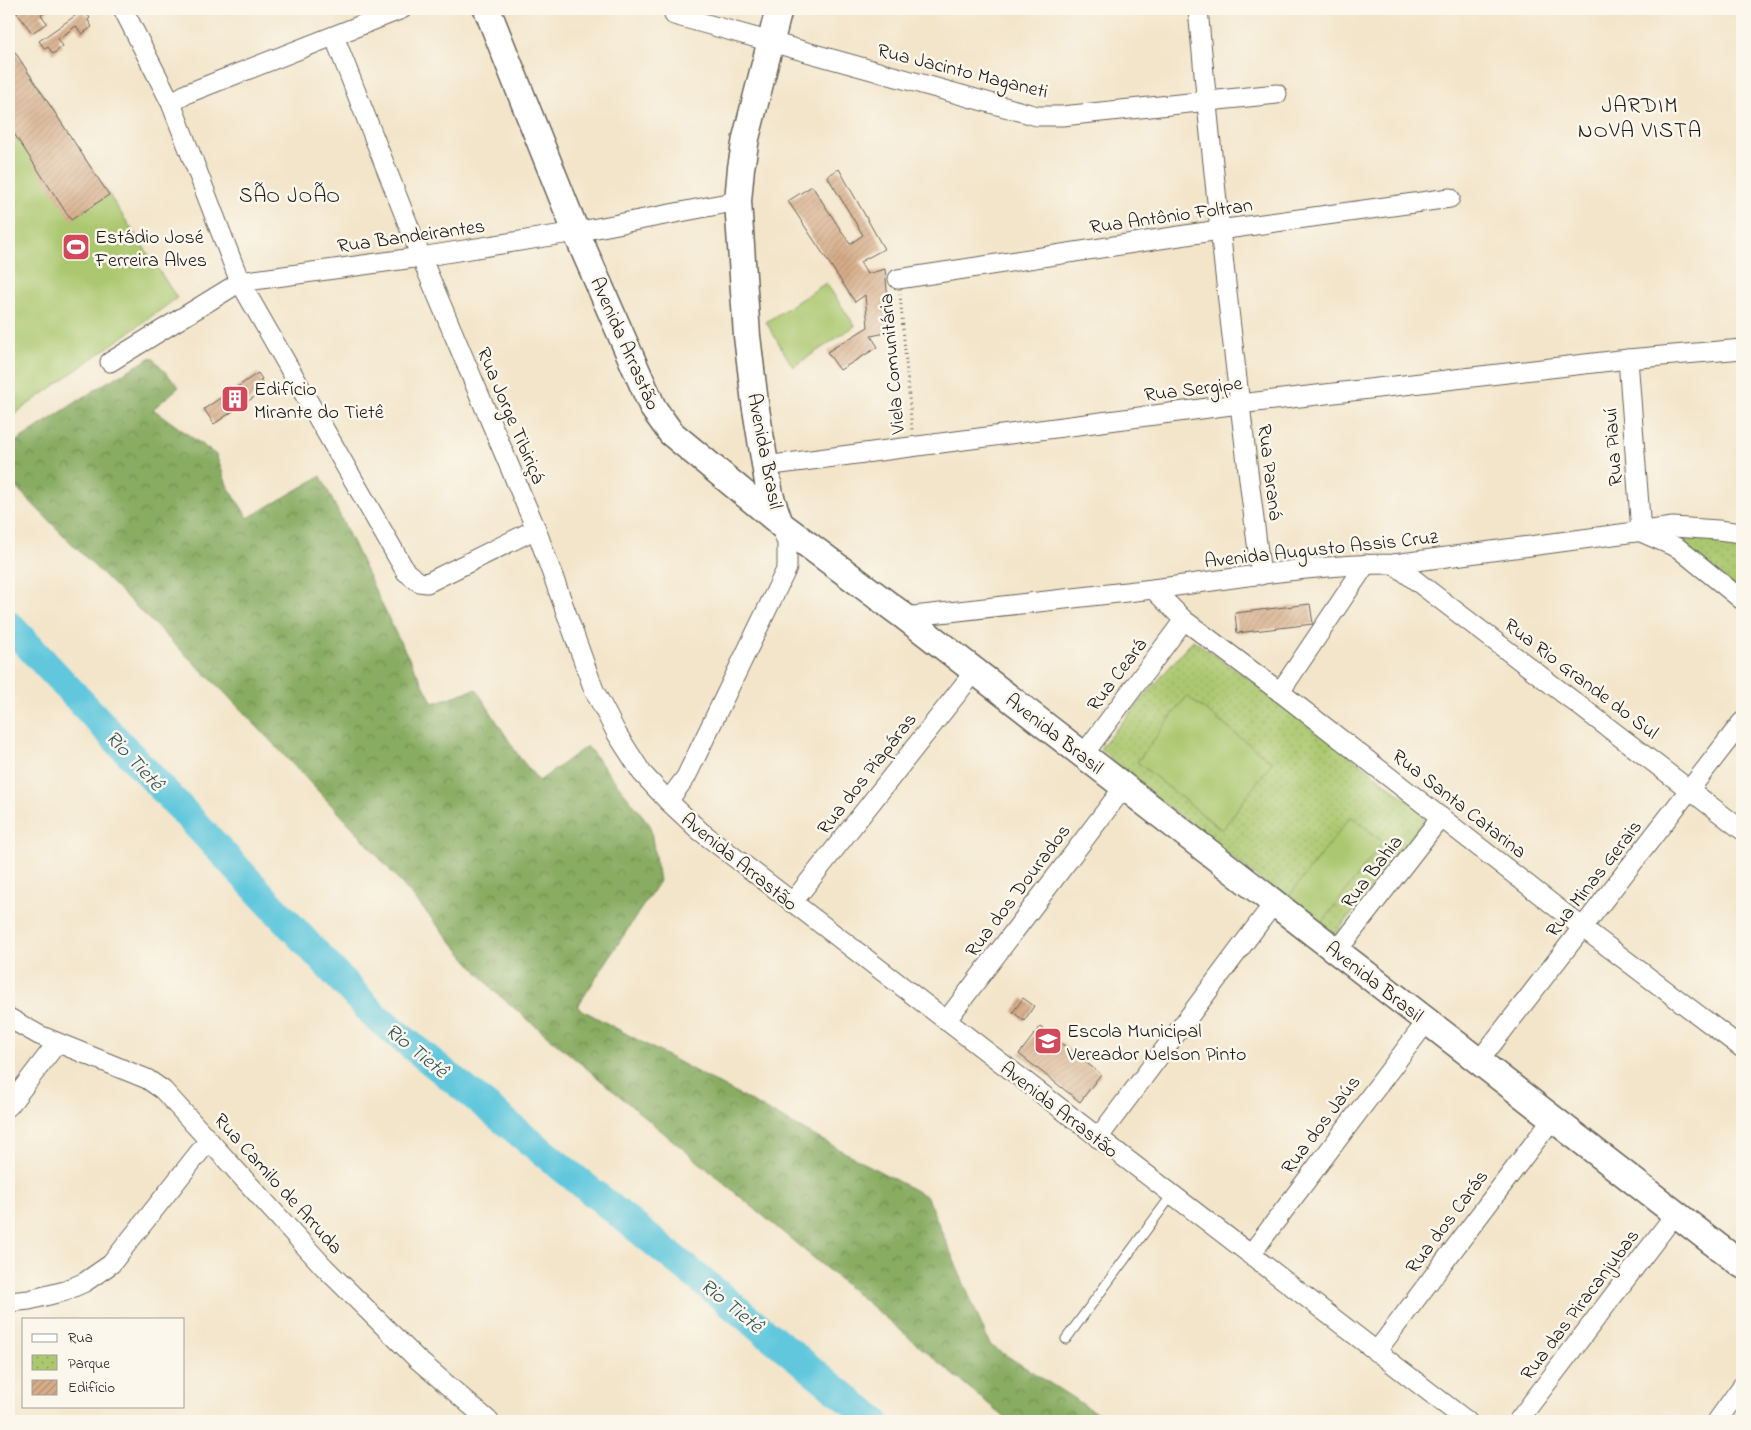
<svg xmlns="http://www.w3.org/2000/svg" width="1751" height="1430" viewBox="0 0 1751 1430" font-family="'Indie Flower',sans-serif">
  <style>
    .forest { fill: url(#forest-crowns); stroke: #52643f }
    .park { fill: url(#park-dots); stroke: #647246 }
    .pitch { fill: #abc86f; stroke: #647246 }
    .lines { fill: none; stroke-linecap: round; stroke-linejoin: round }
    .river { stroke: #60c7dd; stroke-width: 29 }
    .building { fill: url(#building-hatch) }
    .lane-casing { stroke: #676259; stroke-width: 11 }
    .street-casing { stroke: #676259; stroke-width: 21 }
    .secondary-casing { stroke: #676259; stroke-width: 29 }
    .path { stroke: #676259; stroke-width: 3; stroke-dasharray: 1 4; stroke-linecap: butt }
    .lane { stroke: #fff; stroke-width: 9 }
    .street { stroke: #fff; stroke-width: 19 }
    .secondary { stroke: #fff; stroke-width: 26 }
    .labels { text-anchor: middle; stroke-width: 5; stroke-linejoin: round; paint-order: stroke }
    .street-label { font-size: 20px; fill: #1c1c1c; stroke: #fbf7ec }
    .poi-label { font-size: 20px; fill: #1c1c1c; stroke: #fbf7ec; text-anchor: start }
    .neighbourhood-label { font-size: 21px; letter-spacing: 1px; fill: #1c1c1c; stroke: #fbf7ec }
    .water-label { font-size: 21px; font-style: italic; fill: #345860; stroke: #fbf7ec }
    .quarter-label { font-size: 22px; letter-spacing: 1px; fill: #1c1c1c; stroke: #fbf7ec }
  </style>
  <defs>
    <pattern id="forest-crowns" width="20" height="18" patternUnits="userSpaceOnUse" patternTransform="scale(1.25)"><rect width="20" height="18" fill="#88ac62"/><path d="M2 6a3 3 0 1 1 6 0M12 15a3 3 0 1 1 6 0" fill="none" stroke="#6e8b50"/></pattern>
    <pattern id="park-dots" width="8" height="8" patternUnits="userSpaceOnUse" patternTransform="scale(1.25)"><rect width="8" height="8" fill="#abc86f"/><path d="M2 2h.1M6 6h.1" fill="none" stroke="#93ab60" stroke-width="1.8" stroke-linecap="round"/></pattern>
    <pattern id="building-hatch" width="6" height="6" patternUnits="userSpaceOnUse" patternTransform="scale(1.25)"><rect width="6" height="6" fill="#d6ac88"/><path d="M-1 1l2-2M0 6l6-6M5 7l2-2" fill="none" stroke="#b79375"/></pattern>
  </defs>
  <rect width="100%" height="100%" fill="#fbf7ec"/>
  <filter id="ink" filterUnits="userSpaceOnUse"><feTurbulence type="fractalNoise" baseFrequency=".02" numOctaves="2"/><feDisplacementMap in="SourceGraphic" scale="10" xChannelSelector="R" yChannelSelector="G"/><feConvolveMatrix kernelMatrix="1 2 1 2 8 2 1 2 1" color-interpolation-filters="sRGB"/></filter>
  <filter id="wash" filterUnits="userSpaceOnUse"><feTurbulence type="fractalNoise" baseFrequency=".0096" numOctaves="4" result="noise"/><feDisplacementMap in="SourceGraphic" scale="20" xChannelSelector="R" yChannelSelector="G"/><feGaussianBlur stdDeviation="1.12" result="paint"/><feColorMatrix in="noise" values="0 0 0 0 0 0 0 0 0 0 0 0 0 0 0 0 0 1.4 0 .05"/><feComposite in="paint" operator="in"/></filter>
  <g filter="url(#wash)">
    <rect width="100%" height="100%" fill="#f3e5ca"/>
    <polygon class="forest" points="152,357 179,387 153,409 216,455 227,485 248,518 321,476 396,634 433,703 476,689 520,758 539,781 587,746 650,825 659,881 577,1007 927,1197 990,1345 1109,1421 1009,1421 495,992 358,833 225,693 91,563 9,480 9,434 15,442 104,384"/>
    <g class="park">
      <polygon points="1688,536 1742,541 1742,593 1677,539"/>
      <polygon points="1193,640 1276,698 1428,816 1336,934 1281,896 1129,776 1100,748"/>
    </g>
    <g class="pitch">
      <polygon points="9,43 177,298 9,418"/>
      <polygon points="826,283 855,326 793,367 766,322"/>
      <polygon points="1187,696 1272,762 1222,830 1137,762"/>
      <polygon points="1351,816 1383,842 1321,924 1288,897"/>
    </g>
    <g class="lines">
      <polyline class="river" points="9,625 376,1017 875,1421"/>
    </g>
    <g id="blocks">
      <g class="building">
        <polygon points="14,9 50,9 41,15 47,23 32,33"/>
        <polygon points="82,11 85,15 87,14 90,18 88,20 92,27 82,34 76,26 58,39 63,46 53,54 48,47 45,49 39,41"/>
        <polygon points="9,43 109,195 71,220 9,126"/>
        <polygon points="839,169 884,249 860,262 867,274 885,269 891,332 871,336 878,347 840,370 827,352 868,327 865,295 855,302 788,201 812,186 850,244 863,235 827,176"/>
        <polygon points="258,373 262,379 260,380 266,389 214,424 204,409"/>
        <polygon points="1310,604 1313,624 1237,633 1235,613"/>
        <polygon points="1023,998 1034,1006 1024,1021 1013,1012"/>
        <polygon points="1040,1027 1101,1074 1080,1102 1019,1054"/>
      </g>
    </g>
  </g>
  <g filter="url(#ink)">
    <use href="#blocks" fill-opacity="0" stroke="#676259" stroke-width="1"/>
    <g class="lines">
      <defs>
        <polyline id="lane" points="1066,1339 1172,1195"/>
        <g id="street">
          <polyline points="123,9 171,103 240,282 406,572 419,582 427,583 536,529"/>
          <path d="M1198 9C1215 198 1237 386 1261 575"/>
          <polyline points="674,15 1037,116 1062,116 1277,94"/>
          <polyline points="334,36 421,257 536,529 594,690 617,734 642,773 668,801 700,831 1467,1421"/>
          <polyline points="171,103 188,93 402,9"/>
          <polyline points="898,279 1219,230 1450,198"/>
          <polyline points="1628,359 1641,532 1678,548 1742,600"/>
          <polyline points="110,362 240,282 421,257 576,232 738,201"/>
          <polyline points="765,466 1239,404 1628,359 1742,349"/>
          <polyline points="1394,564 1742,830"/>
          <polyline points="1153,589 1184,620 1280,692 1583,928 1742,1048"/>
          <path d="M905 617C987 608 1070 599 1153 589 1233 579 1314 564 1394 564L1673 527 1718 530 1742 533"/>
          <polyline points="1280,692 1366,564"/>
          <polyline points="1083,755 1184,620"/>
          <polyline points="668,801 686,777 787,568 787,543 780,524"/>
          <polyline points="792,903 975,671"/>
          <polyline points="1337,951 1441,817"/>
          <polyline points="9,1018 39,1035 147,1079 163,1090 324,1267 417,1359 489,1421"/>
          <polyline points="946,1021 1124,787"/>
          <polyline points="1479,1061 1742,722"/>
          <polyline points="9,1106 57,1043"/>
          <polyline points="1098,1138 1274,903"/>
          <polyline points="1250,1255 1427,1021"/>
          <polyline points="9,1302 29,1300 65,1291 85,1282 111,1264 209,1140"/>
          <polyline points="1376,1352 1553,1118"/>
          <polyline points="1518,1421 1676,1213"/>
          <polyline points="1717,1421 1742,1386"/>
        </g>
        <g id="secondary">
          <polyline points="487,9 576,232 653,408 671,433 780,523"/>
          <polyline points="779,9 746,138 741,168 738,201 747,336 755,403 770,495 780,524 905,617 1742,1265"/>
        </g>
      </defs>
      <use href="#lane" class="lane-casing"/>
      <use href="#street" class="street-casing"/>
      <use href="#secondary" class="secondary-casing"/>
      <polyline class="path" points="900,294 912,430"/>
      <use href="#lane" class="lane"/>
      <use href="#street" class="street"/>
      <use href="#secondary" class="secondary"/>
    </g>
  </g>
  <defs>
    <symbol id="stadium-square" viewBox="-11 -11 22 22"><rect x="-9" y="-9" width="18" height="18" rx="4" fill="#d1495b" stroke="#fbf7ec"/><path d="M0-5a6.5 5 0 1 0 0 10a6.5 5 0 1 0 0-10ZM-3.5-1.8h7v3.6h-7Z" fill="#fff"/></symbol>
    <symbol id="building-square" viewBox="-11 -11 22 22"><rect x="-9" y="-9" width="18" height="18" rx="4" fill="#d1495b" stroke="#fbf7ec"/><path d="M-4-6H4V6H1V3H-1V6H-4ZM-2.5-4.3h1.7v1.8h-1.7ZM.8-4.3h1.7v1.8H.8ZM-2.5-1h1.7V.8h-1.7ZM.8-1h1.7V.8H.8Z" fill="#fff"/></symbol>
    <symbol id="school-square" viewBox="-11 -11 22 22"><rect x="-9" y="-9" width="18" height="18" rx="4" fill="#d1495b" stroke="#fbf7ec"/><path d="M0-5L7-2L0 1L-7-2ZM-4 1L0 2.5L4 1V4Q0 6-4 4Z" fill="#fff"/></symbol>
  </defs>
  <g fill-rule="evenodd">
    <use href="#stadium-square" x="60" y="231" width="32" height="32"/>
    <use href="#building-square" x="219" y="383" width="32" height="32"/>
    <use href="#school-square" x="1032" y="1025" width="32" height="32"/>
  </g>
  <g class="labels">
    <g class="street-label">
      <text transform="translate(963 70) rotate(14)" y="7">Rua Jacinto Maganeti</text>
      <text transform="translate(1171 215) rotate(-8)" y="7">Rua Antônio Foltran</text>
      <text transform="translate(411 235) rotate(-8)" y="7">Rua Bandeirantes</text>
      <text transform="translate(626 343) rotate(66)" y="7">Avenida Arrastão</text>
      <text transform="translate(891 364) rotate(-95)" y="7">Viela Comunitária</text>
      <text transform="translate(1193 388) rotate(-7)" y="7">Rua Sergipe</text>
      <text transform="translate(512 415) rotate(67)" y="7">Rua Jorge Tibiriçá</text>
      <text transform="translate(1612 447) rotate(-94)" y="7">Rua Piauí</text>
      <text transform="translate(766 451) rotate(79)" y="7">Avenida Brasil</text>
      <text transform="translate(1271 472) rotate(83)" y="7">Rua Paraná</text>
      <text transform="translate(1321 548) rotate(-6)" y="7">Avenida Augusto Assis Cruz</text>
      <text transform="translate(1116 674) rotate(-53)" y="7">Rua Ceará</text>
      <text transform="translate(1582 678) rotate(37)" y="7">Rua Rio Grande do Sul</text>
      <text transform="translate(1055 733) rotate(38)" y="7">Avenida Brasil</text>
      <text transform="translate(866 773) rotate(-52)" y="7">Rua dos Piapáras</text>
      <text transform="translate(1460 803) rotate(38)" y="7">Rua Santa Catarina</text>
      <text transform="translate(740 861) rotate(39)" y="7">Avenida Arrastão</text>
      <text transform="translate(1371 871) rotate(-52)" y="7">Rua Bahia</text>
      <text transform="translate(1593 878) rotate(-52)" y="7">Rua Minas Gerais</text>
      <text transform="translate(1017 890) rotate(-53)" y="7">Rua dos Dourados</text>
      <text transform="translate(1375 981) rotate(38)" y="7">Avenida Brasil</text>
      <text transform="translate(1060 1109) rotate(38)" y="7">Avenida Arrastão</text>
      <text transform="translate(1320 1124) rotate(-53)" y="7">Rua dos Jaús</text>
      <text transform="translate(279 1183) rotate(48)" y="7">Rua Camilo de Arruda</text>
      <text transform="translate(1446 1221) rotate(-53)" y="7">Rua dos Carás</text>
      <text transform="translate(1579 1304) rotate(-53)" y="7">Rua das Piracanjubas</text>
    </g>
    <g class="poi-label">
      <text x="95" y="243">Estádio José<tspan x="95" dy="23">Ferreira Alves</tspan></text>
      <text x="254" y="395">Edifício<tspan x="254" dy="23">Mirante do Tietê</tspan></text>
      <text x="1067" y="1037">Escola Municipal<tspan x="1067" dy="23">Vereador Nelson Pinto</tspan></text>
    </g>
    <g class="neighbourhood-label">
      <text x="290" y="202">SÃO JOÃO</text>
    </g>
    <g class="water-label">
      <text transform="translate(135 760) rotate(47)" y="7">Rio Tietê</text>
      <text transform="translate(417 1050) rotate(39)" y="7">Rio Tietê</text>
      <text transform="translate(732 1305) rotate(39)" y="7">Rio Tietê</text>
    </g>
    <g class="quarter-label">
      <text x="1640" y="112">JARDIM<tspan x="1640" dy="25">NOVA VISTA</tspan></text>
    </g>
  </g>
  <rect width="1751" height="1430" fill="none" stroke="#fbf7ec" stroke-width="30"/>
  <rect x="22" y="1318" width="162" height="90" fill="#fbf7ec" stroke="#a29f99"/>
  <rect x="32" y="1334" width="25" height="8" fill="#ffffff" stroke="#a29f99"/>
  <text x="68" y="1342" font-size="15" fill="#1c1c1c">Rua</text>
  <rect x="32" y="1355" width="25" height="15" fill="url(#park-dots)" stroke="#a29f99"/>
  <text x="68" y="1368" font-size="15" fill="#1c1c1c">Parque</text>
  <rect x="32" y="1380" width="25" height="15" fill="url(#building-hatch)" stroke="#a29f99"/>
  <text x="68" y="1392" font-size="15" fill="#1c1c1c">Edifício</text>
</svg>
